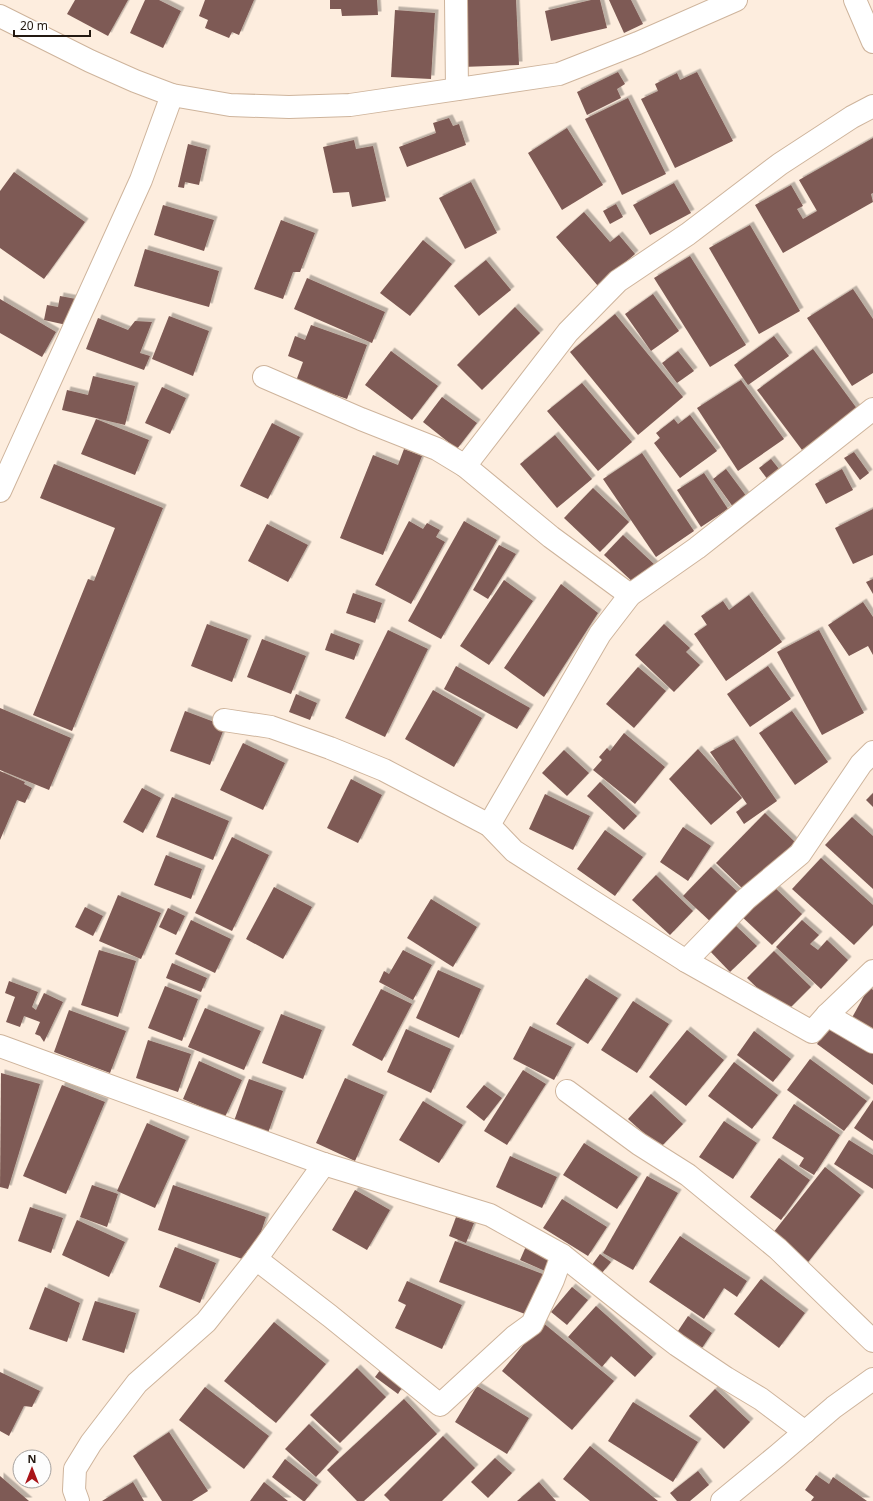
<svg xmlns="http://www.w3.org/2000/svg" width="873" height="1501" viewBox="0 0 873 1501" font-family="'Noto Sans',sans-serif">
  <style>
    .building { fill: #7e5a54; filter: url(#shadow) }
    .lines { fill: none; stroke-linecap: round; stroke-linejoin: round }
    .minor-casing { stroke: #ceb49c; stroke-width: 24 }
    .minor { stroke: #fff; stroke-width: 22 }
  </style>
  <defs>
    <filter id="shadow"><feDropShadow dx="3.5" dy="-3.5" stdDeviation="0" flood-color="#0004"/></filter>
  </defs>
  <rect width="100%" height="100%" fill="#fdedde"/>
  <g class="building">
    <polygon points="75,0 128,0 108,36 67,14"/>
    <polygon points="145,0 159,0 181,11 163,48 130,33"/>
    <polygon points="205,0 254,0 239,35 232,32 229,38 205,28 208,20 199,16"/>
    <polygon points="330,0 377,0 378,15 342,16 341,9 330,9"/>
    <polygon points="460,0 516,0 519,65 462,67"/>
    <polygon points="591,0 600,0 607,28 551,41 545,11"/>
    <polygon points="609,0 631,0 643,24 624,33"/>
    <polygon points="395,10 435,13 431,79 391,77"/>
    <polygon points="618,72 625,84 617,89 621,98 587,115 577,92"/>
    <polygon points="697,72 733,141 675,168 641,99 658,91 655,84 677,73 680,80"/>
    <polygon points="628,98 666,174 622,195 585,119"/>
    <polygon points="449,118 453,126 459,124 466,145 407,167 399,147 436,133 433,123"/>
    <polygon points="567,128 603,185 562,210 528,153"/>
    <polygon points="873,138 873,193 871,194 873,202 783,253 755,205 791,185 803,206 797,209 803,219 817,211 799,180"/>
    <polygon points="354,140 356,149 373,146 386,201 352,207 349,192 333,193 323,147"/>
    <polygon points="188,144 207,149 199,185 185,182 184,188 178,187"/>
    <polygon points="14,172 85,222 44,279 0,248 0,191"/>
    <polygon points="471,182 497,233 465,249 439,198"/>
    <polygon points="674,183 691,213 650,235 633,205"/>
    <polygon points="616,204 623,217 610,224 603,211"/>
    <polygon points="163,205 214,220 204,251 154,235"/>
    <polygon points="584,212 610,242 619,235 635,254 598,286 556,237"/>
    <polygon points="281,220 315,233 300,272 293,272 283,299 254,289"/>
    <polygon points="750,225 800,311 759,334 709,248"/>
    <polygon points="423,240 452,264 410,316 380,293"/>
    <polygon points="145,249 219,271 209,307 134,286"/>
    <polygon points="690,256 746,345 710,367 654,278"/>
    <polygon points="486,260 511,290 479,316 454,286"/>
    <polygon points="307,278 385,312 372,343 294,309"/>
    <polygon points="853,289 873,319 873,373 852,386 807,318"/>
    <polygon points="653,294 679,331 651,351 625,314"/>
    <polygon points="60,296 76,299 71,326 44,320 47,305 58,307"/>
    <polygon points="0,299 56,332 42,357 0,333"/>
    <polygon points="515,307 540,333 482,390 457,365"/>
    <polygon points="615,314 683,397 638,435 570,352"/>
    <polygon points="169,316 209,331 193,376 152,359"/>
    <polygon points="98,318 128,330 135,321 152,322 140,353 150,356 144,370 86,349"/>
    <polygon points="311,325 367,345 347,399 296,381 303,362 288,356 295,336 305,340"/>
    <polygon points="774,336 789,356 748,385 734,365"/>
    <polygon points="813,349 858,410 802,450 757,390"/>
    <polygon points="391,351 438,386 412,420 365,385"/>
    <polygon points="678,351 694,371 677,383 662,363"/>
    <polygon points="93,376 135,386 125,425 62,410 67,390 88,395"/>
    <polygon points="741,380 784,439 738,471 697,408"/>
    <polygon points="582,383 632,442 598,471 547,411"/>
    <polygon points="162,387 186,398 170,434 145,423"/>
    <polygon points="442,397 477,423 457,449 423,422"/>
    <polygon points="690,415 717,451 680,478 654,443 660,438 656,433 674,419 678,424"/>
    <polygon points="96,419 149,440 135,475 81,454"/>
    <polygon points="272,423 300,437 268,499 240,486"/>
    <polygon points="555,435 592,479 557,508 520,464"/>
    <polygon points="404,449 422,456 383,555 340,538 373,455 398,465"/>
    <polygon points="854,452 869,473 860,480 844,458"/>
    <polygon points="642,453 694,531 656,557 603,479"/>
    <polygon points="771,459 783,474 771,484 759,468"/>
    <polygon points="54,464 163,508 72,731 33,715 88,579 94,581 115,528 40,498"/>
    <polygon points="726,469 747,497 733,507 713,479"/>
    <polygon points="842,469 853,490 826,504 815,484"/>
    <polygon points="704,473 728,509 701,527 677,490"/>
    <polygon points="593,488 629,522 600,552 564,518"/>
    <polygon points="873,509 873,555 853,564 835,528"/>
    <polygon points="409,521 423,529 427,523 440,530 436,537 445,542 411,604 375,585"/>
    <polygon points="464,521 497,540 441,639 408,621"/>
    <polygon points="267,524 308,545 288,582 248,561"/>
    <polygon points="623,535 655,565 636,585 604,555"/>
    <polygon points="499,545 516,554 488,599 473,590"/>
    <polygon points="873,579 873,594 866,582"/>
    <polygon points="504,580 533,601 489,665 460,646"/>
    <polygon points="561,584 598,613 544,697 504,668"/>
    <polygon points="353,593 382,603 375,623 346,613"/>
    <polygon points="749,595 782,642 726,681 694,634 707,625 701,616 723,601 729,610"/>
    <polygon points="863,602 873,617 873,655 868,646 849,656 828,625"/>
    <polygon points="207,624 248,639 232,682 191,666"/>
    <polygon points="664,624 690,648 686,652 700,665 674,692 635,655"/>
    <polygon points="388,630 428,649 385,737 345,718"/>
    <polygon points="819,630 864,713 822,735 777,652"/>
    <polygon points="331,633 360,644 354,660 325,650"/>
    <polygon points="262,639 306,656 291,694 247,677"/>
    <polygon points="456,666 530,708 517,729 444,689"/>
    <polygon points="768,666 791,699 750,727 727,694"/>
    <polygon points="638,667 666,691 634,728 606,704"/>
    <polygon points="433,690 482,718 454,767 405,739"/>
    <polygon points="296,694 317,703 310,720 289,712"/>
    <polygon points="0,708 71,738 49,790 0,770"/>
    <polygon points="185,711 225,726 210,765 170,751"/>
    <polygon points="792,711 828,762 795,785 759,733"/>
    <polygon points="624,733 665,767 635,804 593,770 602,760 599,757 607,748 610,751"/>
    <polygon points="734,739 777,801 744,824 736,812 747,804 710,752"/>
    <polygon points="243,743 285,763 263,810 220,790"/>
    <polygon points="698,749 742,798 711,825 669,779"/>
    <polygon points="564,750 589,773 567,796 542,773"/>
    <polygon points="0,771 25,782 24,784 32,788 25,803 17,800 0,840"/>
    <polygon points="351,779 382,795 358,843 327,828"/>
    <polygon points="600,782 637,816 624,830 587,796"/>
    <polygon points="142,788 161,798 143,833 123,822"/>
    <polygon points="873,793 873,807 866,800"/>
    <polygon points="545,794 590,816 573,850 529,829"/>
    <polygon points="172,797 229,821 213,860 156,837"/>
    <polygon points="765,813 795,842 746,892 716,863"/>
    <polygon points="852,817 873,836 873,889 825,845"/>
    <polygon points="683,827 711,846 688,881 660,862"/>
    <polygon points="605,830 643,857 615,896 577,869"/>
    <polygon points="232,837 269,855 232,931 195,913"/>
    <polygon points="166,855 202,869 191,899 154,885"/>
    <polygon points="821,858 873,905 873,925 854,945 792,889"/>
    <polygon points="711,867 741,895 713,924 683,896"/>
    <polygon points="656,875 693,911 670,935 632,900"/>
    <polygon points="770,883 802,914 772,945 739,914"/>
    <polygon points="274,887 312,907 283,959 246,939"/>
    <polygon points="118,895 161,913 141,959 99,941"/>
    <polygon points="431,899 477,927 453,967 407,938"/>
    <polygon points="85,907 103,916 93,936 75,927"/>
    <polygon points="168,908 185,916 176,935 159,927"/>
    <polygon points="191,920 231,939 215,973 175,954"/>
    <polygon points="802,920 819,935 810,944 818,950 827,940 848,960 821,989 776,947"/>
    <polygon points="733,923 757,946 730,972 707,948"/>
    <polygon points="99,950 136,961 118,1017 81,1005"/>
    <polygon points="403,950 432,965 413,1000 379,982 384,971 389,974"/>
    <polygon points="774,951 811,987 784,1014 747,978"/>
    <polygon points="172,963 207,978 201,992 166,978"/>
    <polygon points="438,970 481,989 459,1038 416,1018"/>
    <polygon points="586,978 618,998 588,1044 556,1024"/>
    <polygon points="9,981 38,992 32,1007 36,1010 44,993 63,1002 44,1042 40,1036 35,1034 40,1022 24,1016 20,1027 6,1022 15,997 5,993"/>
    <polygon points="165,986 198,999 182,1041 148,1028"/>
    <polygon points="869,987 873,990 873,1036 849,1023"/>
    <polygon points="381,989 412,1004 382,1061 352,1045"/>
    <polygon points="633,1001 669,1024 637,1073 601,1050"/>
    <polygon points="205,1008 261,1031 244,1070 188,1047"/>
    <polygon points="69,1010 126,1031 110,1073 54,1052"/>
    <polygon points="281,1014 322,1030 303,1079 262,1063"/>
    <polygon points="832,1023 873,1053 873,1085 817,1044"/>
    <polygon points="530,1026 572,1047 554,1080 513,1059"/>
    <polygon points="406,1029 451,1049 431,1093 387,1072"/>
    <polygon points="687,1030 724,1060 686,1106 649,1077"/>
    <polygon points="754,1031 791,1059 773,1082 737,1055"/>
    <polygon points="148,1040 191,1054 178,1092 136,1078"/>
    <polygon points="810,1059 867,1101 844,1131 787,1090"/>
    <polygon points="199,1061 242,1080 225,1117 183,1099"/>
    <polygon points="734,1062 778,1095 752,1129 708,1096"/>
    <polygon points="523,1070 546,1084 507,1145 484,1131"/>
    <polygon points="1,1073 40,1084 8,1189 0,1187"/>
    <polygon points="345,1078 384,1095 355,1161 316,1143"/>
    <polygon points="249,1079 283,1091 268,1133 234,1121"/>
    <polygon points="62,1085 105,1102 66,1194 23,1176"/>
    <polygon points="484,1085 502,1098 484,1121 466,1107"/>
    <polygon points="651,1094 683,1124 660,1148 628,1119"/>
    <polygon points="873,1100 873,1141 854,1128"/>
    <polygon points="423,1101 463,1125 439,1163 399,1140"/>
    <polygon points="794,1104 840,1135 814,1175 799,1166 804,1158 772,1138"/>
    <polygon points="724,1121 757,1143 733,1179 699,1157"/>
    <polygon points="147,1123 186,1140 155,1208 117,1191"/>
    <polygon points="849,1140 873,1155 873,1189 834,1164"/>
    <polygon points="584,1143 638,1177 617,1209 563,1175"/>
    <polygon points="510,1156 557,1177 542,1208 496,1187"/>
    <polygon points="779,1158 810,1180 781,1220 750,1197"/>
    <polygon points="825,1167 861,1195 805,1266 769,1238"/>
    <polygon points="647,1176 678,1193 633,1270 603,1253"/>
    <polygon points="92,1185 118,1194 107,1227 80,1217"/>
    <polygon points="173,1185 266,1217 251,1262 158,1230"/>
    <polygon points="355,1190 390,1210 367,1250 332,1230"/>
    <polygon points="562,1199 607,1227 588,1256 543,1228"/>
    <polygon points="30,1207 63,1218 51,1253 18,1241"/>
    <polygon points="456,1217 474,1223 466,1243 449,1236"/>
    <polygon points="77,1220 125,1242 109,1277 62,1255"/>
    <polygon points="680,1236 747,1281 737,1297 724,1288 704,1319 649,1282"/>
    <polygon points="455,1241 548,1276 533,1317 439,1282"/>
    <polygon points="527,1244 552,1255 545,1271 520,1260"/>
    <polygon points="175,1247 216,1263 200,1303 159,1287"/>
    <polygon points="600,1254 611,1262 602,1273 592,1265"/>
    <polygon points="761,1279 805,1313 779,1348 734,1314"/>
    <polygon points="407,1281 462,1305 442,1349 395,1328 406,1305 398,1301"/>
    <polygon points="45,1287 80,1303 67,1342 29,1329"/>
    <polygon points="572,1287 588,1300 567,1325 551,1312"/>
    <polygon points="95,1301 136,1313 124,1353 82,1340"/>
    <polygon points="596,1306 653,1357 635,1377 611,1356 602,1367 568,1337"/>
    <polygon points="688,1316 712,1333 700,1351 676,1334"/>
    <polygon points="274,1322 326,1364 276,1423 224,1381"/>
    <polygon points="542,1322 614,1381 572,1430 502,1371"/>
    <polygon points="357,1368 386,1397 340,1443 310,1415"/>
    <polygon points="381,1369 403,1386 398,1394 375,1377"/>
    <polygon points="0,1372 40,1391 32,1407 24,1406 9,1436 0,1431"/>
    <polygon points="477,1386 529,1418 507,1454 455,1422"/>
    <polygon points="205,1387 269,1436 244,1469 179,1420"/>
    <polygon points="715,1389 750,1422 724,1449 689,1416"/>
    <polygon points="404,1399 437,1434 364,1501 357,1501 327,1470"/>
    <polygon points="633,1402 698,1442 673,1482 608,1441"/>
    <polygon points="309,1424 339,1452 316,1477 285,1449"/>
    <polygon points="169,1432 208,1491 192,1501 162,1501 133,1456"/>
    <polygon points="443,1436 475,1468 442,1501 390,1501 384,1495"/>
    <polygon points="590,1446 658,1501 590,1501 563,1479"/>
    <polygon points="495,1458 512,1473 488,1498 471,1482"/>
    <polygon points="285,1459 318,1485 305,1501 303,1501 272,1477"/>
    <polygon points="698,1471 709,1485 690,1501 677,1501 670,1493"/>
    <polygon points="816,1475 829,1484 833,1477 867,1501 811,1501 814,1497 805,1490"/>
    <polygon points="0,1476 29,1501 0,1501"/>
    <polygon points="133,1482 144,1501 102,1501"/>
    <polygon points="264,1482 288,1501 250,1501"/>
    <polygon points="539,1482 556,1501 517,1501"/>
  </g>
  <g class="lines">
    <defs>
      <g id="minor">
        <polyline points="456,0 457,89"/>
        <polyline points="855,0 873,42"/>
        <polyline points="0,16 90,61 135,81 172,95 230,105 289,107 350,105 559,74 638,43 736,0"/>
        <polyline points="264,377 361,419 437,449 465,466 551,537 630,595"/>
        <polyline points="465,466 568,332 618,281 688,234 780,164 852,117 873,106"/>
        <polyline points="0,491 141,180 172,95"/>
        <polyline points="224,720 271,727 330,748 384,770 489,825 514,851 686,961 812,1032 827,1015 873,971"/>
        <polyline points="489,825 600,634 630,595 697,548 873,409"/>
        <polyline points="686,961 746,899 800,854 861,764 873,752"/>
        <polyline points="827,1015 873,1042"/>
        <polyline points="0,1046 324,1164 490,1215 562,1255 630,1309 677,1345 726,1378 761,1399 805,1432"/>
        <polyline points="567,1091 639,1144 688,1175 778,1249 873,1341"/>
        <polyline points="256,1259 330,1316 440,1405 514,1337 532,1324 553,1280 562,1255"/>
        <polyline points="78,1501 74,1490 75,1469 91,1443 137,1383 206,1322 256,1259 324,1164"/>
        <polyline points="722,1501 778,1455 834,1407 873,1379"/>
      </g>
    </defs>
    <use href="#minor" class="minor-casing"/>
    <use href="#minor" class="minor"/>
  </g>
  <g transform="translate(32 1469)"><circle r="19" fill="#fdfdfd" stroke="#a6a29f"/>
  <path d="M0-3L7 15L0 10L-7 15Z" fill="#a91418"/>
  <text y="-6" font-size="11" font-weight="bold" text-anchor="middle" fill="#231911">N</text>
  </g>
  <path d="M14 30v6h76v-6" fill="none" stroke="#231911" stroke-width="2"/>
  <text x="20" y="30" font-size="12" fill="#231911" stroke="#fdfdfd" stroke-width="3" paint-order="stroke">20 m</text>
</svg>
